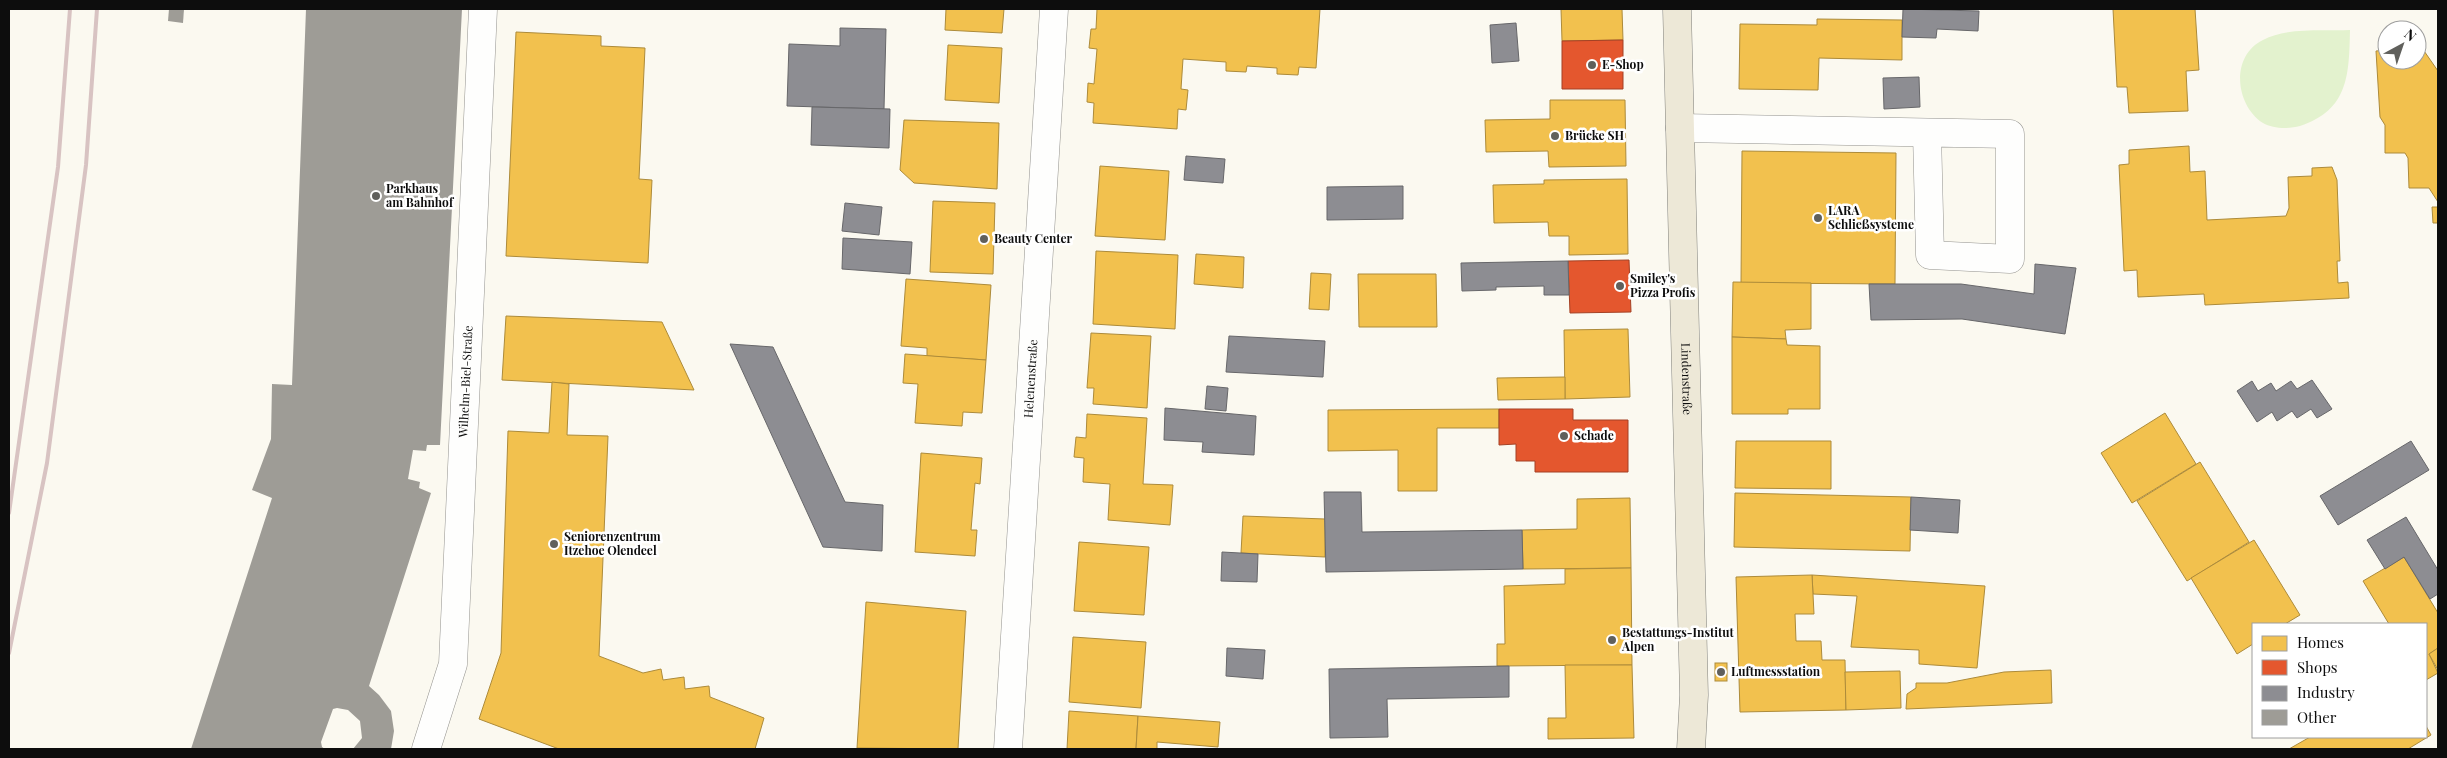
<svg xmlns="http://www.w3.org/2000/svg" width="2447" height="758" viewBox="0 0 2447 758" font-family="'Playfair Display',serif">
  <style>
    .green { fill: #e3f2ce }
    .homes { fill: #f2c14e; stroke: #ad8b3a }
    .shops { fill: #e4572e; stroke: #a44124 }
    .industry { fill: #8d8d92; stroke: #67676a }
    .building { fill: #9e9c96 }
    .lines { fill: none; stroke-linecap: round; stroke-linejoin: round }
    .minor-casing { stroke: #94938f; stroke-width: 29 }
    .major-casing { stroke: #81817c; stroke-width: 29 }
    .minor { stroke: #fefefd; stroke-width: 28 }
    .major { stroke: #ede8d7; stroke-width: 28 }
    .rail { stroke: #d8c3c2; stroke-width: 4 }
    .poi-dot { fill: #60605c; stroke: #fff; stroke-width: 2 }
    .labels { text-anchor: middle; stroke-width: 5; stroke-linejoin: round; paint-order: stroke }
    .poi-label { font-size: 12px; font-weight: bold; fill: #0d0d0d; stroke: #fff; text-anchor: start }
    .street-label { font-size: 12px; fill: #0d0d0d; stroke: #fff }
  </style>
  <rect width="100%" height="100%" fill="#fbf9f0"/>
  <path class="green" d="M2350 30C2349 74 2349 110 2300 126 2289 129 2273 129 2263 123 2235 105 2230 56 2263 40 2287 27 2322 31 2350 30Z"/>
  <g class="homes">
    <polygon points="946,9 1004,9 1002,33 945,30"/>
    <polygon points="1097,9 1320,9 1316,68 1299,67 1298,75 1277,74 1277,68 1247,66 1246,72 1226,71 1226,62 1183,59 1181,89 1188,90 1186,110 1178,109 1177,129 1093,123 1094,103 1087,102 1088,83 1094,84 1097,49 1089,48 1091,29 1096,29"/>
    <polygon points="1561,9 1622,9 1623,40 1562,41"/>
    <polygon points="2113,9 2195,9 2199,70 2186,71 2188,111 2129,113 2127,87 2117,87"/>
    <polygon points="1817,19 1902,20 1902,60 1819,58 1818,90 1739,89 1740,24 1817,25"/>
    <polygon points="516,32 601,36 601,46 645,48 639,179 652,180 648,263 506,256"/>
    <polygon points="948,45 1002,48 999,103 945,100"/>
    <polygon points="2417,48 2422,48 2438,71 2438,202 2429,188 2409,188 2408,158 2405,153 2385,153 2385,125 2380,117 2376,51 2387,50 2387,60 2417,60"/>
    <polygon points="1550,100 1625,100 1626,166 1549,167 1548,151 1486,152 1485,120 1550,119"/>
    <polygon points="904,120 999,123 997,189 914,183 900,170"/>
    <polygon points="2189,146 2190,172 2205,171 2207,220 2286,216 2289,208 2288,177 2312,176 2312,168 2332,167 2337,180 2340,261 2337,261 2338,283 2348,282 2349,298 2205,305 2204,294 2138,297 2137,270 2124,271 2119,165 2129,164 2129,150"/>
    <polygon points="1742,151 1896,153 1895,284 1741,283"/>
    <polygon points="1100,166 1169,171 1165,240 1095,236"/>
    <polygon points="1627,179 1628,254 1569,255 1569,236 1549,236 1548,222 1494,223 1493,185 1544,184 1544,180"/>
    <polygon points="933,201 995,203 993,274 930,272"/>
    <polygon points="2432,207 2438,207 2438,223 2433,223"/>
    <polygon points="1096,251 1178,255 1175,329 1093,324"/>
    <polygon points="1196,254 1244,257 1243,288 1194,284"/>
    <polygon points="1311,273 1331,274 1329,310 1309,309"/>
    <polygon points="1358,274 1436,274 1437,327 1359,327"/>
    <polygon points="906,279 991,285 986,360 927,356 927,348 901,346"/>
    <polygon points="1733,282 1811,283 1811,329 1785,330 1786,339 1732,337"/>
    <polygon points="506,316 662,322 694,390 502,380"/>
    <polygon points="1628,329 1630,397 1565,399 1564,330"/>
    <polygon points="1091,333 1151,336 1147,408 1093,404 1094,388 1087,388"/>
    <polygon points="1732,337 1786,339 1787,345 1820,346 1820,409 1788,409 1788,414 1732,414"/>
    <polygon points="905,354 986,360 982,413 963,412 962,426 915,423 918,384 903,383"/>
    <polygon points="1565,377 1565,399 1498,400 1497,378"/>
    <polygon points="552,382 569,384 567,435 608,436 599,656 643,673 661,669 663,680 684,677 685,689 709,686 710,697 764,718 755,749 559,749 479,719 501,653 508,431 549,433"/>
    <polygon points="1499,409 1499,428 1437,428 1437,491 1398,491 1398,450 1328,451 1328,410"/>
    <polygon points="2165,413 2196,464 2132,503 2101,453"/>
    <polygon points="1087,414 1147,418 1143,484 1173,485 1170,525 1108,520 1110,484 1083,482 1084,458 1074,457 1076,437 1086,438"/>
    <polygon points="1736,441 1831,441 1831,489 1735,488"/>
    <polygon points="921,453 982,458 980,484 975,483 971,530 977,530 975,556 915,552"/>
    <polygon points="2200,462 2249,542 2187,581 2137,501"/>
    <polygon points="1735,493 1911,497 1910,551 1734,547"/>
    <polygon points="1630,498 1631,568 1523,569 1522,530 1577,529 1577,499"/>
    <polygon points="1243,516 1325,519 1325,557 1241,553"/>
    <polygon points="2254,540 2300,615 2285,624 2253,624 2253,644 2237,654 2191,578"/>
    <polygon points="1079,542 1149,547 1144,615 1074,611"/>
    <polygon points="2404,557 2438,613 2438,648 2429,654 2438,673 2426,680 2426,624 2389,624 2363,581"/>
    <polygon points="1631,568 1632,665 1497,666 1497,644 1505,644 1504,586 1565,584 1565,569"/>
    <polygon points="1812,575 1985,586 1977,668 1919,664 1919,650 1851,647 1857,596 1813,594"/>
    <polygon points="1812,575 1814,614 1795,614 1796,641 1821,641 1822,660 1845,660 1846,710 1740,712 1736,577"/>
    <polygon points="866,602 966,611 958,749 857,748"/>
    <polygon points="1073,637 1146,642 1141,708 1069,702"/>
    <polygon points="2438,648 2438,670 2429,654"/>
    <rect x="1715" y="663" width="12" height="18"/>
    <polygon points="1565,665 1632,665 1634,738 1548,739 1548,718 1566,718"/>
    <polygon points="2051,670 2052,703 1906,709 1907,694 1916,688 1916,683 1947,683 2004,672"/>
    <polygon points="1900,671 1901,708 1846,710 1845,672"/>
    <polygon points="1069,711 1138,716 1136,749 1067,749"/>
    <polygon points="1138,716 1220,722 1218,747 1157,742 1157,749 1136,749"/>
    <polygon points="2426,726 2431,735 2408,749 2289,749 2310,737 2426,737"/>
  </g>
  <g class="shops">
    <polygon points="1623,40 1623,89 1562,89 1562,41"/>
    <polygon points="1629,260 1631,312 1570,313 1568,261"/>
    <polygon points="1499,409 1573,409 1573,420 1628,420 1628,472 1535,472 1535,461 1516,461 1516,444 1499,445"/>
  </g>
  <g class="industry">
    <polygon points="1903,9 1979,11 1978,31 1937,29 1936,38 1902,37"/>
    <polygon points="1516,23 1519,61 1492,63 1490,25"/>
    <polygon points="840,28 886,29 884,109 787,106 789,44 840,46"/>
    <polygon points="1919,77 1920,107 1884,109 1883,78"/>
    <polygon points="812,107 890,109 889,148 811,145"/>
    <polygon points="1186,156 1225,159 1223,183 1184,180"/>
    <polygon points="1403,186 1403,219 1327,220 1327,187"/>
    <polygon points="845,203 882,207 879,235 842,231"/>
    <polygon points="843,238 912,242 910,274 842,269"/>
    <polygon points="1568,261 1569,295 1544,295 1544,286 1496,287 1496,290 1462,291 1461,263"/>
    <polygon points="2035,264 2076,268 2065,334 1962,319 1871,320 1869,284 1961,284 2034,294"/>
    <polygon points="1229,336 1325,341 1323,377 1226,372"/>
    <polygon points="730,344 773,347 845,502 883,505 882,551 823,547"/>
    <polygon points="2312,380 2332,409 2317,418 2311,409 2297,418 2292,411 2277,421 2272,412 2257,422 2237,391 2252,381 2258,391 2271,383 2276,391 2291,381 2297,389"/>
    <polygon points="1207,386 1228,388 1226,411 1205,409"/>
    <polygon points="1165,408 1256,416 1254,455 1202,452 1203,442 1164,440"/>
    <polygon points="2411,441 2429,470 2338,525 2320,496"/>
    <polygon points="1324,492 1361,492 1362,532 1522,530 1523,569 1326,572"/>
    <polygon points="1911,497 1960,500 1958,533 1910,530"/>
    <polygon points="2406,517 2438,570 2438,594 2430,599 2404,557 2385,569 2367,540"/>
    <polygon points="1222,552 1258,554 1257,582 1221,581"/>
    <polygon points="1227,648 1265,650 1263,679 1226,676"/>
    <polygon points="1509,666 1509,697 1387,699 1388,737 1330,738 1329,669"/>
  </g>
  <g class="building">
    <polygon points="169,9 184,9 183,23 168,21"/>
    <polygon points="306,9 462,9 440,445 427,445 426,451 413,450 408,479 420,482 419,488 431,493 369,686 379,695 391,711 394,731 391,749 353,749 362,738 360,721 348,710 337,708 333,709 321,742 322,747 325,749 191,749 272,498 252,490 271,439 272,384 292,385"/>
  </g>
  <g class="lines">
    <defs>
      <g id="minor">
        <polyline points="1680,128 2010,134 2010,259 1930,255 1927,133"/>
        <path id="s1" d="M426 749 453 664 483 9"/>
        <path id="s2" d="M1008 749 1054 9"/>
      </g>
      <g id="major">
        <path id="s3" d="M1677 9 1694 695 1691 749"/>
      </g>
    </defs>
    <use href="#minor" class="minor-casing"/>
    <use href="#major" class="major-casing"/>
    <use href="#minor" class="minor"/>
    <use href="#major" class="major"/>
    <g class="rail">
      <polyline points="9,513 58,167 70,9"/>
      <polyline points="9,653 47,463 86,165 97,9"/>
    </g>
  </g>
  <g class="poi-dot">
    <circle cx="1592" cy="65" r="5"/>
    <circle cx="1555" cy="136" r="5"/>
    <circle cx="376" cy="196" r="5"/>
    <circle cx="1818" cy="218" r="5"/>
    <circle cx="984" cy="239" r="5"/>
    <circle cx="1620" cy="286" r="5"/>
    <circle cx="1564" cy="436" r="5"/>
    <circle cx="554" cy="544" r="5"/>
    <circle cx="1612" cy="640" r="5"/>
    <circle cx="1721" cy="672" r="5"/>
  </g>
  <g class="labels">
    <g class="poi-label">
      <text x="1602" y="69">E-Shop</text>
      <text x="1565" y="140">Brücke SH</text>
      <text x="386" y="193">Parkhaus<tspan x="386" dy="14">am Bahnhof</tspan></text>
      <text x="1828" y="215">LARA<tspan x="1828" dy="14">Schließsysteme</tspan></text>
      <text x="994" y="243">Beauty Center</text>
      <text x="1630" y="283">Smiley's<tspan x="1630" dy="14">Pizza Profis</tspan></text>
      <text x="1574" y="440">Schade</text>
      <text x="564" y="541">Seniorenzentrum<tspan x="564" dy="14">Itzehoe Olendeel</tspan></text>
      <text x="1622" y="637">Bestattungs-Institut<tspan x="1622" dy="14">Alpen</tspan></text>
      <text x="1731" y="676">Luftmessstation</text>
    </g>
    <g class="street-label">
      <text dy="4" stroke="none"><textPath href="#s2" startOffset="371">Helenenstraße</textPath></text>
      <text dy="4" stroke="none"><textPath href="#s3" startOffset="370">Lindenstraße</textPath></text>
      <text dy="4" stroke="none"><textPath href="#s1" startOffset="372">Wilhelm-Biel-Straße</textPath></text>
    </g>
  </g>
  <rect width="2447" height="758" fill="none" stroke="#0d0d0d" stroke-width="20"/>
  <rect x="2252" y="623" width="175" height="115" fill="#ffffff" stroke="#9e9e9e"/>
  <rect x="2262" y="636" width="25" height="15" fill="#f2c14e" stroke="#9e9e9e"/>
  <text x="2297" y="648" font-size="15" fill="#0d0d0d">Homes</text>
  <rect x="2262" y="660" width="25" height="15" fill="#e4572e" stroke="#9e9e9e"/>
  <text x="2297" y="673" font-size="15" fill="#0d0d0d">Shops</text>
  <rect x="2262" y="686" width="25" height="15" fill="#8d8d92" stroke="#9e9e9e"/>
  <text x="2297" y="698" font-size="15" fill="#0d0d0d">Industry</text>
  <rect x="2262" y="710" width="25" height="15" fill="#9e9c96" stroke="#9e9e9e"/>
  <text x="2297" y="723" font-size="15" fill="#0d0d0d">Other</text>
  <g transform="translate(2402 45) rotate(40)"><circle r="24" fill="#ffffff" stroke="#9e9e9e"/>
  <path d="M0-4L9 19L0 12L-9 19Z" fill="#60605c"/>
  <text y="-8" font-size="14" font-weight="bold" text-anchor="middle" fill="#0d0d0d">N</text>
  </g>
</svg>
